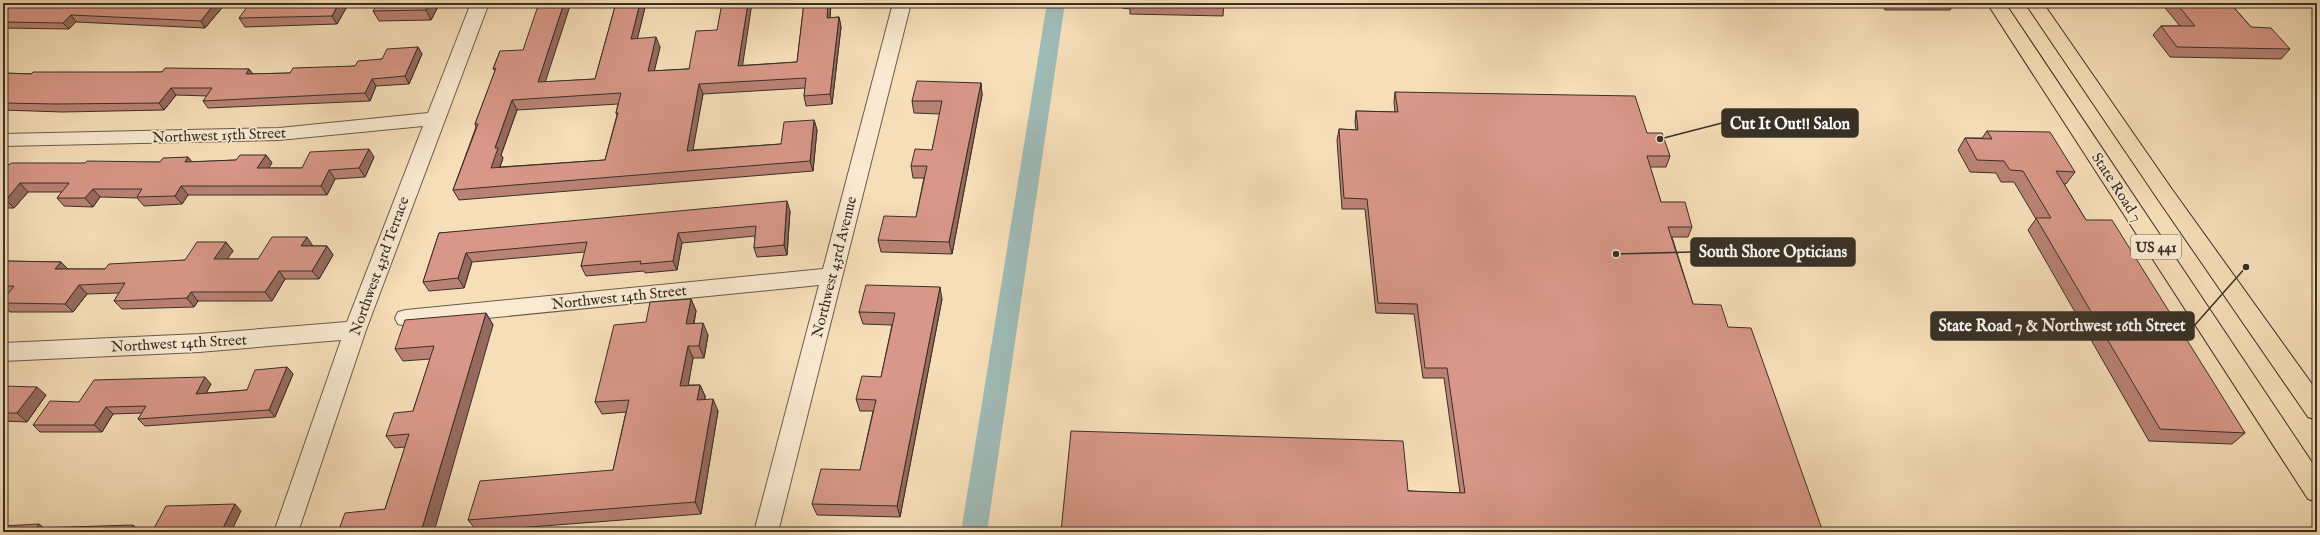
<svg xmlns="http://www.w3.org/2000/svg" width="2320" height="535" viewBox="0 0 2320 535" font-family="'IM FELL English',serif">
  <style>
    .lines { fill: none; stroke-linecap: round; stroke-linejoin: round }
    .canal { fill: #9fbbb7; fill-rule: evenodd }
    .minor-casing { stroke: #685c4a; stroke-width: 2 }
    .primary-casing { stroke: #383026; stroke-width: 2 }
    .minor { fill: #f9ead1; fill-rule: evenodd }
    .primary { fill: #f6deb8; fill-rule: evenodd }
    .wall { fill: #ba8275; stroke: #383026; fill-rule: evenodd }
    .shaded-wall { fill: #976a5f; stroke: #383026 }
    .building { fill: #d89788; stroke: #383026; fill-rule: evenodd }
    .labels { text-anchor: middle; stroke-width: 3.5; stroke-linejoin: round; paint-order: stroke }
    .shield { fill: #f9ead1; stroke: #726859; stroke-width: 1 }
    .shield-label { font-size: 14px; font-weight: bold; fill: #383026 }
    .street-label { font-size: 15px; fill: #383026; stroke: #f9ead1 }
    .leader { fill: none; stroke: #383026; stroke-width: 1.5 }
    .callout-dot { fill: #383026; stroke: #f9ead1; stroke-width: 1.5 }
    .callout { fill: #383026; stroke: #383026; stroke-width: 1.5 }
    .callout-label { font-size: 16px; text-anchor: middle; font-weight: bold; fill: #fff }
  </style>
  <rect width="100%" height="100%" fill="#f6deb8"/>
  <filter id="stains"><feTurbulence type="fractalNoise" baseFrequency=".005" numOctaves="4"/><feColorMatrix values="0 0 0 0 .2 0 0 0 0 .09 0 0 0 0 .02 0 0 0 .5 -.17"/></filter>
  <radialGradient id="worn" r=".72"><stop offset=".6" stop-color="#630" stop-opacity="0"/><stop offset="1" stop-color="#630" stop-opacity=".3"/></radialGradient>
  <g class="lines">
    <polygon class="canal" points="1047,3 1065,3 987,532 961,532"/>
    <defs>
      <g id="minor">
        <polygon points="471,3 489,3 366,330 298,532 274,532 341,340 199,352 3,361 3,343 199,334 347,322 423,126 279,140 3,146 3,134 279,128 428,113"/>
        <polygon points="893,3 911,3 778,532 754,532 819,285 406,326 398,324 395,318 398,312 406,310 823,269"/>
      </g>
      <g id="primary">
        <polygon points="1987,3 2005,3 2317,470 2317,502 2308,499"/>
        <polygon points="2025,3 2043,3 2171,188 2317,391 2317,420 2308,417 2157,198"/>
      </g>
    </defs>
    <use href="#minor" class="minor-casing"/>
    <use href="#primary" class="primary-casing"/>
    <use href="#minor" class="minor"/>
    <use href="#primary" class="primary"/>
  </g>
  <g class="wall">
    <polygon points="3,3 226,3 205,28 76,22 69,29 3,28"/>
    <polygon points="349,3 337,24 245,27 239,18"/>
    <polygon points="440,3 431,20 379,21 373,11"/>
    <path d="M616 3H646L637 39 660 47 654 71 797 62 804 3H831L830 18 839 17 841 27 832 104 806 106 804 96 805 88 703 94 692 150 781 144 814 120 817 130 813 171 459 200 453 190 476 127 475 124 495 71 493 69 500 51 545 82 595 79ZM618 104 616 113 617 115 605 160 500 167 503 158 501 155 517 110Z"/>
    <polygon points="1121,3 1224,3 1223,16 1130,14 1130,9 1122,8"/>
    <polygon points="1881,3 1954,3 1950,10 1885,10"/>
    <polygon points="2161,3 2230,3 2251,27 2290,49 2281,59 2170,57 2153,35 2161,26 2180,26"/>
    <polygon points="418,47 422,54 409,84 376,86 370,101 208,108 203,101 207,96 176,95 164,110 62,112 3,110 3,73 31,74 162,72 249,69 253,74 290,73 355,66 382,59"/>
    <polygon points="981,83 982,95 952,254 881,252 878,240 916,217 924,178 913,178 911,166 932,150 940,114 914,113 912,101"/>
    <polygon points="1395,92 1647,133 1670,156 1666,167 1650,167 1661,202 1692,227 1688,237 1672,237 1693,304 1728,327 1823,532 1408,491 1460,493 1444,378 1423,378 1414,314 1376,313 1365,209 1342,209 1337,140 1339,129 1356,130 1355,122 1356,111 1395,112 1394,102"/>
    <polygon points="1987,131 2075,172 2066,184 2064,184 2086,220 2245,433 2232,444 2149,441 2028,230 2036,219 2014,182 2001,182 1996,173 1970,172 1958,150 1965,138 1982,138"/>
    <polygon points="266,155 272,163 268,168 302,168 374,157 365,177 335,179 327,195 188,195 182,204 144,206 137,198 100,197 93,207 64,206 57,198 62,192 28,192 14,208 3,208 3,165 160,162 188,157 192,162 236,160"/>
    <polygon points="790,211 787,255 757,257 754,248 755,236 682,243 677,270 645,273 644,271 586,276 581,266 585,252 472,262 464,288 429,291 423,282 439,233"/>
    <polygon points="226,242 233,251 227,259 258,259 313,246 327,246 333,255 319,279 285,279 272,301 198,301 194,307 122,309 114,301 119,293 87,294 73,312 10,312 3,305 3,300 7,295 3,295 3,261 61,262 68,269 105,269 185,260"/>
    <polygon points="691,299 696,311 694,324 708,335 704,358 693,358 688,385 700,385 705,396 705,400 718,411 701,514 477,531 468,520 613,470 626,412 602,414 595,402 646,322"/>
    <polygon points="942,299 900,517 817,515 812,504 860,470 873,411 860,411 856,399 881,377 892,325 863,324 859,312"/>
    <polygon points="486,313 493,325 385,509 405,447 395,448 386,436 413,411 430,359 403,361 395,349"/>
    <polygon points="287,367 293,374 275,417 145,426 138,419 142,413 113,414 102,432 40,432 33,425 79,402 211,384 206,393 247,390"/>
    <polygon points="3,386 46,395 27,422 3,421"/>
  </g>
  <g class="shaded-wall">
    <polygon points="215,3 226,3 205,28 201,21"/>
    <polygon points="339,3 349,3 337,24 332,16"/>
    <polygon points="429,3 440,3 431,20 426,10"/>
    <polygon points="564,3 571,3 542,92 538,82"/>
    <polygon points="640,3 646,3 635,49 631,39"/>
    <polygon points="748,3 752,3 741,76 738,66"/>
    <polygon points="828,3 831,3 829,28 827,18"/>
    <polygon points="71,15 76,22 69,29 63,23"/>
    <polygon points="839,17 841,27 832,104 830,94"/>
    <polygon points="656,37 660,47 652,81 648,71"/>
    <polygon points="418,47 422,54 409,84 405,76"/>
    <polygon points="249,69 254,77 246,74"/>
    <polygon points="372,79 376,86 370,101 365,93"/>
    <polygon points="981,83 982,95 952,254 949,242"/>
    <polygon points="699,84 703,94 691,161 687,151"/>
    <polygon points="171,88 176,95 164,110 159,103"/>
    <polygon points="512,100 517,110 501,155 503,158 496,178 491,168 495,148"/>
    <polygon points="814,120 817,130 813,171 810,161"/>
    <polygon points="369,149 374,157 365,177 359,168"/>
    <polygon points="266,155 272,163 263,177 257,168"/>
    <polygon points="188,157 195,166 185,162"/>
    <polygon points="329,170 335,179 327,195 321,186"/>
    <polygon points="20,183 28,192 14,208 6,200"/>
    <polygon points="181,186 188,195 182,204 175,196"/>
    <polygon points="93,189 100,197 93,207 85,198"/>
    <polygon points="787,201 790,211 787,255 784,245"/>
    <polygon points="678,233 682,243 677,270 673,261"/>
    <polygon points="307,237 313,246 301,246"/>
    <polygon points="226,242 233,251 221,268 214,259"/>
    <polygon points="327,246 333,255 319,279 312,271"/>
    <polygon points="466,253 472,262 464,288 458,278"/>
    <polygon points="61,262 69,270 55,269"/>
    <polygon points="279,271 285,279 272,301 265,292"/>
    <polygon points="79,285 87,294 73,312 65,304"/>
    <polygon points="940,287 942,299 900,517 897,506"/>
    <polygon points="191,292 198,301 194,307 187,298"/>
    <polygon points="691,299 696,311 691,336 686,324"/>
    <polygon points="486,313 493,325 434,532 421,532"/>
    <polygon points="703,323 708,335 704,358 699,346"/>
    <polygon points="688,346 693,358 686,398 680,386"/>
    <polygon points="287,367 293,374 275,417 269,410"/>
    <polygon points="205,377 211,384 202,401 196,394"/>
    <polygon points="700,385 705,396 703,412 697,400"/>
    <polygon points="37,387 46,395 27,422 17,413"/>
    <polygon points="713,399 718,411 701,514 695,502"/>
    <polygon points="106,407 113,414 102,432 94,425"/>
    <polygon points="235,504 241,511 231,532 221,532"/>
    <polygon points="39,524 49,532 36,528"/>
    <polygon points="133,525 141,532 129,532"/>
  </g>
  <g class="building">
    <polygon points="3,3 215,3 201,21 71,15 63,23 3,22"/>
    <polygon points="250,3 339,3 332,16 239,18"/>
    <polygon points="378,3 429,3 426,10 373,11"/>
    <path d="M539 3H564L538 82 595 79 616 3H640L631 39 656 37 648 71 689 69 696 31 717 30 722 3H748L738 66 797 62 804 3H828L827 18 839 17 830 94 804 96 806 78 699 84 687 151 781 144 784 122 814 120 810 161 453 190 478 124H475L496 68 493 69 500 51 523 50ZM621 93 616 113H618L605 160 491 168 498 148H495L512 100Z"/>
    <polygon points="1130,3 1224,3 1224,6 1130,4"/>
    <polygon points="2176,3 2230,3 2251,27 2271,28 2290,49 2177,47 2161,26 2195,26"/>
    <polygon points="418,47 405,76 372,79 365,93 203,101 212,88 171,88 159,103 56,104 3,103 3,73 31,74 33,72 162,72 165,68 249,69 246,74 290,73 293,68 355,66 358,61 382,59 387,49"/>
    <polygon points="917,81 981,83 949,242 878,240 884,216 916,217 927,166 911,166 915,149 932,150 942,101 912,101"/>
    <polygon points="1395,92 1635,96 1647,133 1662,133 1670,156 1647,156 1661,202 1685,202 1692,227 1668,227 1693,304 1721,305 1728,327 1751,328 1823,532 1061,532 1071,431 1403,441 1408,491 1465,493 1447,368 1425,368 1417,304 1378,303 1367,199 1344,198 1339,129 1358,130 1356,111 1398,112"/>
    <polygon points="1987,131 2050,132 2075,172 2056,171 2086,220 2112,220 2245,433 2160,429 2036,218 2051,218 2023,171 2010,170 2004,161 1977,160 1965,138 1992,139"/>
    <polygon points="369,149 359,168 329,170 321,186 181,186 175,196 137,197 142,189 93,189 85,198 57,198 69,183 20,183 6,200 3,200 3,165 9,165 11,163 85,163 87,161 160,162 163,158 188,157 185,162 236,160 240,155 266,155 257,168 302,168 310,152"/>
    <polygon points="787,201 784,245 754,248 756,226 678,233 673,261 640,264 641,261 581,266 587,242 466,253 458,278 423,282 439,233"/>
    <polygon points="272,237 307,237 301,246 327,246 312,271 279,271 265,292 191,292 187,298 114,301 125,283 79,285 65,304 3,303 3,300 14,286 3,286 3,261 61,262 55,269 105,269 109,264 185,260 197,242 226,242 214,259 258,259"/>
    <polygon points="866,285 940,287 897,506 812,504 821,469 860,470 876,400 856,399 862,376 881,377 895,313 859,312"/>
    <polygon points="691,299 686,324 703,323 699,346 688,346 680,386 700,385 697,400 713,399 695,502 468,520 480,481 613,470 629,400 595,402 614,325 646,322 650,302"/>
    <polygon points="486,313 421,532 338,532 345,513 385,509 409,434 386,436 394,413 413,411 434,346 395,349 405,320"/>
    <polygon points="287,367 269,410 138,419 146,406 106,407 94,425 33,425 50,401 79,402 94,380 205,377 196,394 247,390 255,370"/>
    <polygon points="3,386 37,387 17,413 3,413"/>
    <polygon points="235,504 221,532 152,532 166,506"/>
    <polygon points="39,524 36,528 133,525 129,532 3,532 3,526"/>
  </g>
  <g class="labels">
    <rect class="shield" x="2131" y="235" width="50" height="24" rx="3"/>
    <g class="shield-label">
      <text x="2156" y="252">US 441</text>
    </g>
    <g class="street-label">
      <text transform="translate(219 135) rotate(-2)" y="5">Northwest 15th Street</text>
      <text transform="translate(2117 187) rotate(57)" y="5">State Road 7</text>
      <text transform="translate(379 266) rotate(-70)" y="5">Northwest 43rd Terrace</text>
      <text transform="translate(834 267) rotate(-76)" y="5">Northwest 43rd Avenue</text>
      <text transform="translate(619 297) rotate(-6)" y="5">Northwest 14th Street</text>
      <text transform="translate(179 343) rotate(-3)" y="5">Northwest 14th Street</text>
    </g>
  </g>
  <path class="leader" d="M1660 139L1722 123M1616 254L1691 252M2246 267L2194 326"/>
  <g class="callout-dot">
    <circle cx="1660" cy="139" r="4"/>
    <circle cx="1616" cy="254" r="4"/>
    <circle cx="2246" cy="267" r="4"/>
  </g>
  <g class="callout">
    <rect x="1722" y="109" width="136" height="28" rx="4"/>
    <rect x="1691" y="238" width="164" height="28" rx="4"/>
    <rect x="1931" y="312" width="263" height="28" rx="4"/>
  </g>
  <g class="callout-label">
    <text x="1790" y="129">Cut It Out!! Salon</text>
    <text x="1773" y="257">South Shore Opticians</text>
    <text x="2062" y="331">State Road 7 &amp; Northwest 16th Street</text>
  </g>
  <rect width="2320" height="535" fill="none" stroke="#f6deb8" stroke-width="16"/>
  <rect x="4" y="4" width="2312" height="527" fill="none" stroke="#383026" stroke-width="2"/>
  <rect x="8" y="8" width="2304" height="519" fill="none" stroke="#383026"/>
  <rect width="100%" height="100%" filter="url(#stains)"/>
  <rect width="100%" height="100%" fill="url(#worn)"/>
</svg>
